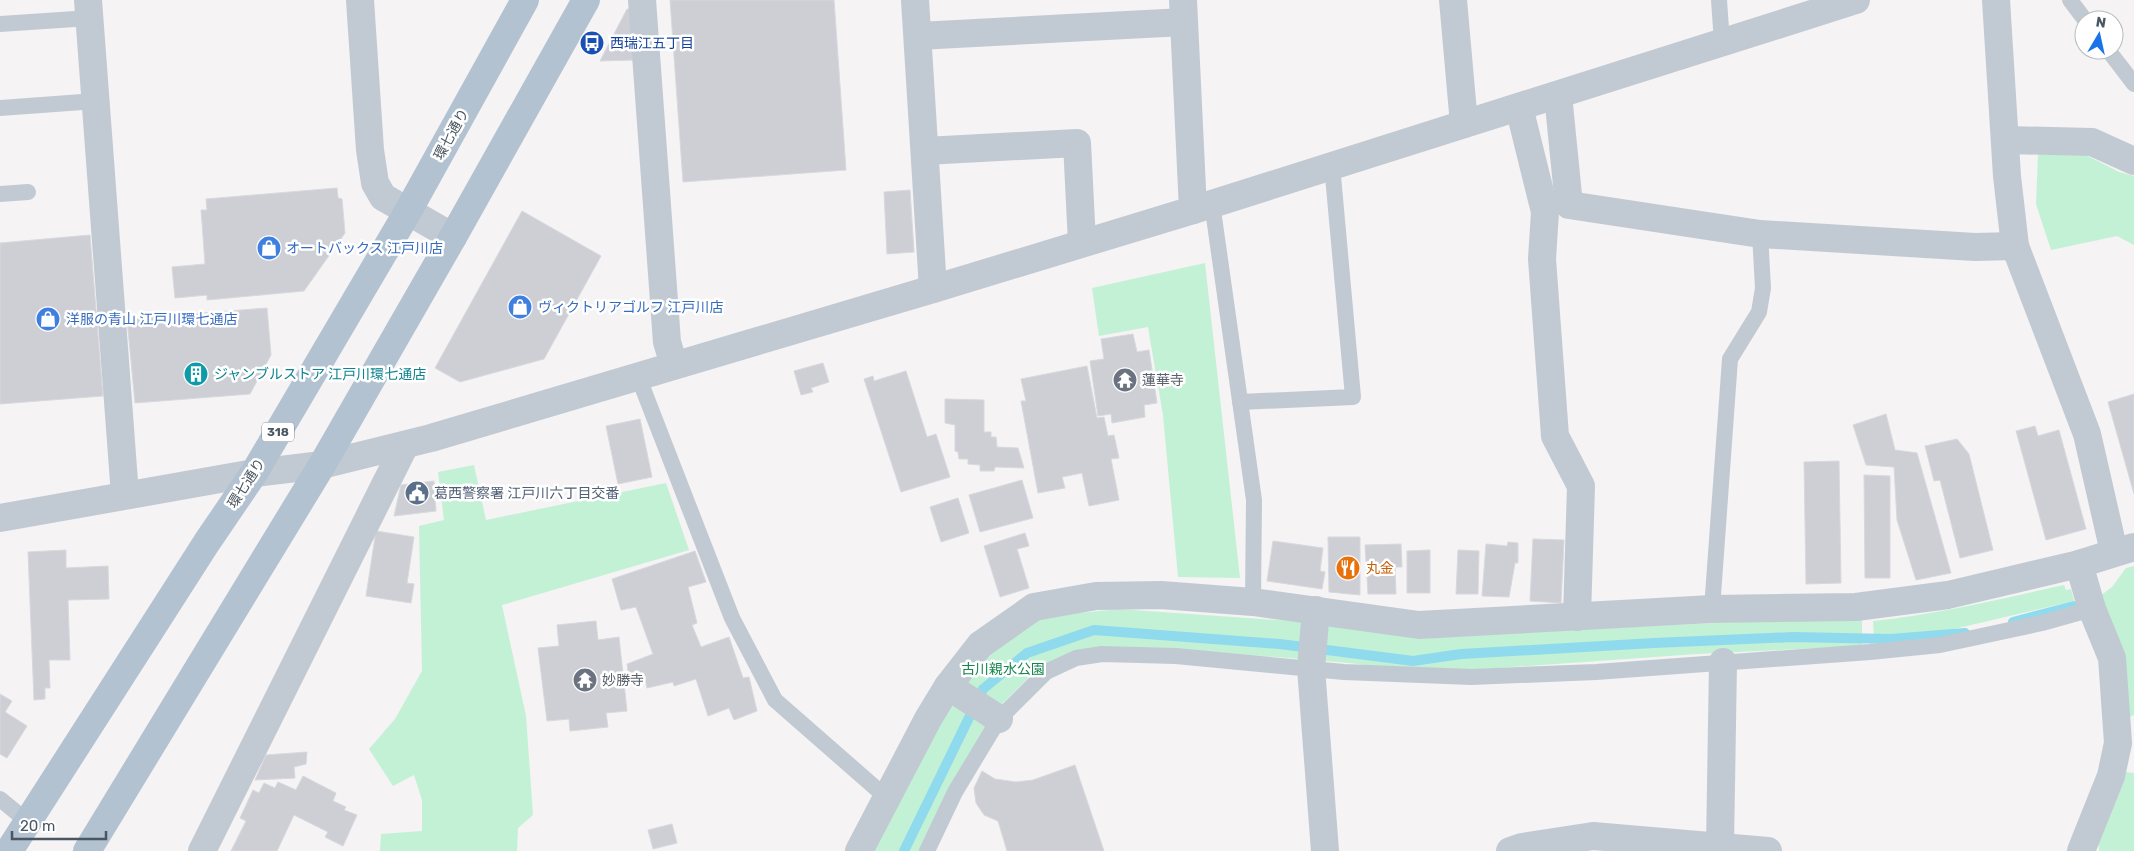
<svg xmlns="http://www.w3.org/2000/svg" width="2134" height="851" viewBox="0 0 2134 851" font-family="Rubik,'Noto Sans JP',sans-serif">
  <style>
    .green { fill: #c3f1d5 }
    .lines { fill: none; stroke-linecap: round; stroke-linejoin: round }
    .stream { stroke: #90daee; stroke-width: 10 }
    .building { fill: #cdcfd5; stroke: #d7d9de }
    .service { stroke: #c1cad2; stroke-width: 16 }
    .minor { stroke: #c1cad2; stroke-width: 28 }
    .tertiary { stroke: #c1cad2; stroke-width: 28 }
    .primary { stroke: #b3c2d1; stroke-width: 28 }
    .labels { text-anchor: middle; stroke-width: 5; stroke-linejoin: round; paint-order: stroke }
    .shield { fill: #fff; stroke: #808990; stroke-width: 1 }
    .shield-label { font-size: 12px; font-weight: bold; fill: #4a5661 }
    .transit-label { font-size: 14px; fill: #164399; stroke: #fff; text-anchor: start }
    .street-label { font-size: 14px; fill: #4a5661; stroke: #fff }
    .shop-label { font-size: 14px; fill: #366cbe; stroke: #fff; text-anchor: start }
    .culture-label { font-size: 14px; fill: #0d838f; stroke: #fff; text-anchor: start }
    .worship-label { font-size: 14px; fill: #5b616d; stroke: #fff; text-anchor: start }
    .service-label { font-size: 14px; fill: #4e5e75; stroke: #fff; text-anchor: start }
    .food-label { font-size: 14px; fill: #c56008; stroke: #fff; text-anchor: start }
    .park-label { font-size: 14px; fill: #17864f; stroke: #fff }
  </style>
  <rect width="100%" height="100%" fill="#f5f3f3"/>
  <g class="green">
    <polygon points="2082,153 2119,172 2134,176 2134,245 2117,236 2051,250 2036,204 2038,154"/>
    <polygon points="1205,263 1240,578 1178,577 1163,415 1148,327 1099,336 1092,288"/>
    <polygon points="474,465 486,520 666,483 689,550 502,605 526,716 533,815 518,828 517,851 380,851 381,834 422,831 422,800 414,775 393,786 369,749 395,719 422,671 419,526 444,520 438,472"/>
    <polygon points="2134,566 2134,715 2120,721 2096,599 2112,587 2126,568"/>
    <path d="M2064 585 2066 590 2071 589 2074 601 1924 636 1874 638 1873 621C1938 614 2000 599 2064 585Z"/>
    <polygon points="1119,609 1291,621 1421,637 1862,616 1862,646 1697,654 1485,669 1412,671 1349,663 1201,651 1072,653 1037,669 1002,704 953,785 919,851 873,851 949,704 985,652 1039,617"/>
    <polygon points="2102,769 2134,773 2134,851 2099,851 2097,807"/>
  </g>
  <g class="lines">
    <g class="stream">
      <polyline points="2013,622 2074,606"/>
      <polyline points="904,851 983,689 1027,653 1094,630 1280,644 1413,661 1461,654 1654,643 1793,637 1891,639 1965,633"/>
    </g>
  </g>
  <g class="building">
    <polygon points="670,0 834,0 846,170 683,182"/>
    <polygon points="627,9 634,10 635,60 600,61"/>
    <polygon points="337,188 338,198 342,199 345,233 304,291 207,300 207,295 175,298 172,267 205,264 201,210 207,210 206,199"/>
    <polygon points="910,190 914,252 887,254 884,192"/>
    <polygon points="522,211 601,256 544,359 460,382 435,368"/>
    <polygon points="90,235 103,396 0,404 0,243"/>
    <polygon points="267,308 271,355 250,394 135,403 127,319"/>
    <polygon points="1133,334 1137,352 1149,350 1157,403 1144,405 1145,417 1112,423 1111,414 1098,416 1090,361 1104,359 1101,339"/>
    <polygon points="823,363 829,382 811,388 813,392 801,395 794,371"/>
    <polygon points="1087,366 1097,418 1104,417 1108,436 1114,435 1119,458 1111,459 1119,500 1089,506 1082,473 1062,477 1065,488 1038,493 1021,401 1026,401 1021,379"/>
    <polygon points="906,371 927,437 936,434 950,477 901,492 864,379 873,376 874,381"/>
    <polygon points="2134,394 2134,494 2108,402"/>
    <polygon points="945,399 984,400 984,432 991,432 991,437 996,437 997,447 1018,448 1024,468 995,467 994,471 980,471 980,465 968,464 968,459 959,459 958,452 955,451 955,425 945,423"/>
    <polygon points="1886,414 1895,450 1917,453 1951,573 1916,580 1897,520 1894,467 1866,465 1853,425"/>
    <polygon points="640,419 652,477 618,484 606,426"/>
    <polygon points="2035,426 2038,436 2059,430 2086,529 2046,540 2016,431"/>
    <polygon points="1957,439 1969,454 1993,550 1960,558 1940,480 1934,481 1925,446"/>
    <polygon points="1839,461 1841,583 1806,584 1804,462"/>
    <polygon points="1864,475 1890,476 1890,578 1865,578"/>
    <polygon points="1022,480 1033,518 980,532 969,495"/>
    <polygon points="434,481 436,511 394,516 401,485"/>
    <polygon points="958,498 969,533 941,542 930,507"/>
    <polygon points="376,531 414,537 407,583 414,584 411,603 366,596"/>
    <polygon points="1025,533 1029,546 1017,549 1029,588 1000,597 984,546"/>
    <polygon points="1328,537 1360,537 1360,595 1329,592"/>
    <polygon points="1533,539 1564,540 1561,603 1530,601"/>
    <polygon points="1273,541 1323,548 1320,571 1325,572 1322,589 1267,581"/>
    <polygon points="1508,542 1518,543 1518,563 1515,563 1509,597 1482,596 1486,544 1507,546"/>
    <polygon points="1401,544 1402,567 1395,567 1396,594 1368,594 1365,545"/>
    <polygon points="66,550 66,568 108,566 109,599 68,600 70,660 49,660 50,688 45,688 45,699 34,700 28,552"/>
    <polygon points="1430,550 1430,593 1407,593 1407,551"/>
    <polygon points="1458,550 1479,551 1478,594 1456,594"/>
    <polygon points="695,551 706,582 688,587 697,623 692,625 701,647 729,637 743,678 749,677 757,711 734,720 729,708 708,716 696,679 674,686 673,682 647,688 644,675 629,678 627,664 653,654 636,607 621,610 612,579"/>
    <polygon points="596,621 598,640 619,637 627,711 606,713 608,727 570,731 569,719 547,721 538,648 559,646 557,625"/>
    <polygon points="0,694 12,701 5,712 27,726 7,758 0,754"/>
    <polygon points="307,752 306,764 294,767 295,778 255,780 266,755"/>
    <polygon points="1075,765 1104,851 1007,851 998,821 984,815 976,803 974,788 982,771 995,779 1016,782 1033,780"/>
    <polygon points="303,776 336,793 333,801 346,807 344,810 357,815 343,846 325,837 328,832 294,815 277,851 231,851 246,821 240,818 253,790 259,793 264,783 275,788 278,782 296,790"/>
    <polygon points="672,824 677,843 653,849 648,830"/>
  </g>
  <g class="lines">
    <g class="service">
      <polyline points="1719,0 1722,43"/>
      <polyline points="2070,0 2085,20"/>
      <polyline points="0,24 90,18"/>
      <polyline points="2108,50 2134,84"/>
      <polyline points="0,108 96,101"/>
      <polyline points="0,194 28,192"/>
      <polyline points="1212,203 1254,500 1253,602"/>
      <polyline points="638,376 732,618 775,700 887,798"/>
      <polyline points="1240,402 1353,397 1332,165"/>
      <polyline points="1712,609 1730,359 1759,312 1763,288 1760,234"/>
      <polyline points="0,799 28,822"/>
      <polyline points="927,851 955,792 999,719 1046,672 1076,658 1102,654 1176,656 1344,672 1471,677 1596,672 1870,652 1940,645 2042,623 2092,609"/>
    </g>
    <g class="minor">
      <polyline points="88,0 125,495"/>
      <polyline points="360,0 370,150 375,183 383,197 453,237"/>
      <polyline points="642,0 667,342 674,365"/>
      <polyline points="915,0 933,289"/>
      <polyline points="1183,0 1193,210"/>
      <polyline points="1453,0 1464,124"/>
      <polyline points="1996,0 2007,176 2015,246 2087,434 2114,552"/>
      <polyline points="918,36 1184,22"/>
      <polyline points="1558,95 1569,205 1760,234 1975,247 2015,246"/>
      <polyline points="1519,107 1545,212 1542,259 1555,436 1581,486 1577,617"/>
      <polyline points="2006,140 2092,142 2134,161"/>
      <polyline points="925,151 1077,143 1082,243"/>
      <polyline points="2079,564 2092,609 2112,658 2118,743 2111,776 2081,851"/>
      <polyline points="1316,610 1311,668 1325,851"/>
      <polyline points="948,686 999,719"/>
      <polyline points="1720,847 1723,662"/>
      <polyline points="202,851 405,445"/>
      <polyline points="859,851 928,719 948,686 980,645 1034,607 1096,596 1161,595 1253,602 1419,625 1712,609 1856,607 1948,595 2079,564 2134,547"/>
      <polyline points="1510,851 1522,847 1593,836 1768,851"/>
    </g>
    <polyline class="tertiary" points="0,518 254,473 322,465 431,438 933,289 1193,210 1856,0"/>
    <g class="primary">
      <polyline points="9,851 207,542 254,473 407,213 525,0"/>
      <polyline points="87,851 322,465 453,237 586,0"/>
    </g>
  </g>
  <defs>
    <symbol id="bus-disc" viewBox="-11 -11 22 22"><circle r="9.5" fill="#1a4fb4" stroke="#fff"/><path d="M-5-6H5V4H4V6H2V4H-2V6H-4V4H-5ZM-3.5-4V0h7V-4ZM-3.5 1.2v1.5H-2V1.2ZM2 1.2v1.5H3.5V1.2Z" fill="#fff"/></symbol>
    <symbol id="shop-disc" viewBox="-11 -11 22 22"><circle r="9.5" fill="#3f7fe0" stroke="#fff"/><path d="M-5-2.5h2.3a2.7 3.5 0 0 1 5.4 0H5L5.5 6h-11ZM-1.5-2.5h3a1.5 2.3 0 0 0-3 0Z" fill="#fff"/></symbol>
    <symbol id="building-disc" viewBox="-11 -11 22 22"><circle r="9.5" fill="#0f9aa8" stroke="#fff"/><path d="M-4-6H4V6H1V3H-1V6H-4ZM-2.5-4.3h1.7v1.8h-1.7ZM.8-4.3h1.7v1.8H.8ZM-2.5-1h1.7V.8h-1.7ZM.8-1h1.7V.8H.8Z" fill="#fff"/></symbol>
    <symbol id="temple-disc" viewBox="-11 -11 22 22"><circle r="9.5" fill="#6b7280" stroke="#fff"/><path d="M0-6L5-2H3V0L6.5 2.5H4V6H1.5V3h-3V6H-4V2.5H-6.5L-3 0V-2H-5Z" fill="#fff"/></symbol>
    <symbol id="civic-disc" viewBox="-11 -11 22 22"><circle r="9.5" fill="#5c6f8a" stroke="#fff"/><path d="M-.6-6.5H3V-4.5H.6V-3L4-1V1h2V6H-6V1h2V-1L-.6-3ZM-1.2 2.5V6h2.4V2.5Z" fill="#fff"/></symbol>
    <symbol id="restaurant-disc" viewBox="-11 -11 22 22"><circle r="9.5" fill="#e8710a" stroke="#fff"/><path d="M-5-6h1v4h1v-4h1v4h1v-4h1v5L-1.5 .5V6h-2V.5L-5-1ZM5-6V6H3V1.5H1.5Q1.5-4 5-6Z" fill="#fff"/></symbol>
  </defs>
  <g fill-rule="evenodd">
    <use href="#bus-disc" x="578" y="29" width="28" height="28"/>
    <use href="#shop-disc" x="255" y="234" width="28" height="28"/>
    <use href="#shop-disc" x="506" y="293" width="28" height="28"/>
    <use href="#shop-disc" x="34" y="305" width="28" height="28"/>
    <use href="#building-disc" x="182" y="360" width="28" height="28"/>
    <use href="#temple-disc" x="1111" y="366" width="28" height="28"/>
    <use href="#civic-disc" x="403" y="479" width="28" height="28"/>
    <use href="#restaurant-disc" x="1334" y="554" width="28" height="28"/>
    <use href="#temple-disc" x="571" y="666" width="28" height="28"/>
  </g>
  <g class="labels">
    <rect class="shield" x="262" y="422.5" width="32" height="19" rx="4"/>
    <g class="shield-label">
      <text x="278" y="436">318</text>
    </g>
    <g class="transit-label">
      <text x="610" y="48">西瑞江五丁目</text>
    </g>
    <g class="street-label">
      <text transform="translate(451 134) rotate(-61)" y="5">環七通り</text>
      <text transform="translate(246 483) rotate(-57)" y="5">環七通り</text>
    </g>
    <g class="shop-label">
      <text x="286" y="253">オートバックス 江戸川店</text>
      <text x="538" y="312">ヴィクトリアゴルフ 江戸川店</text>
      <text x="66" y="324">洋服の青山 江戸川環七通店</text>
    </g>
    <g class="culture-label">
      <text x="214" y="379">ジャンブルストア 江戸川環七通店</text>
    </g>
    <g class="worship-label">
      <text x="1142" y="385">蓮華寺</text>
      <text x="602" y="685">妙勝寺</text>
    </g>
    <g class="service-label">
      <text x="434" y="498">葛西警察署 江戸川六丁目交番</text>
    </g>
    <g class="food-label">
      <text x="1366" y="573">丸金</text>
    </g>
    <g class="park-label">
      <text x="1003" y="674">古川親水公園</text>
    </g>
  </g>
  <g transform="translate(2099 35) rotate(9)"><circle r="24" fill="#ffffff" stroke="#b7bbc0"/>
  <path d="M0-4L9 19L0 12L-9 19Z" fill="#1a73e8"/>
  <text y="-8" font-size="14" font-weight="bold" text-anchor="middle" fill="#4a5661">N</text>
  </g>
  <path d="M12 831v8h94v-8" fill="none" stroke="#4a5661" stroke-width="2.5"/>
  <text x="20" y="831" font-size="15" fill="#4a5661" stroke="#ffffff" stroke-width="4" paint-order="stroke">20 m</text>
</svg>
